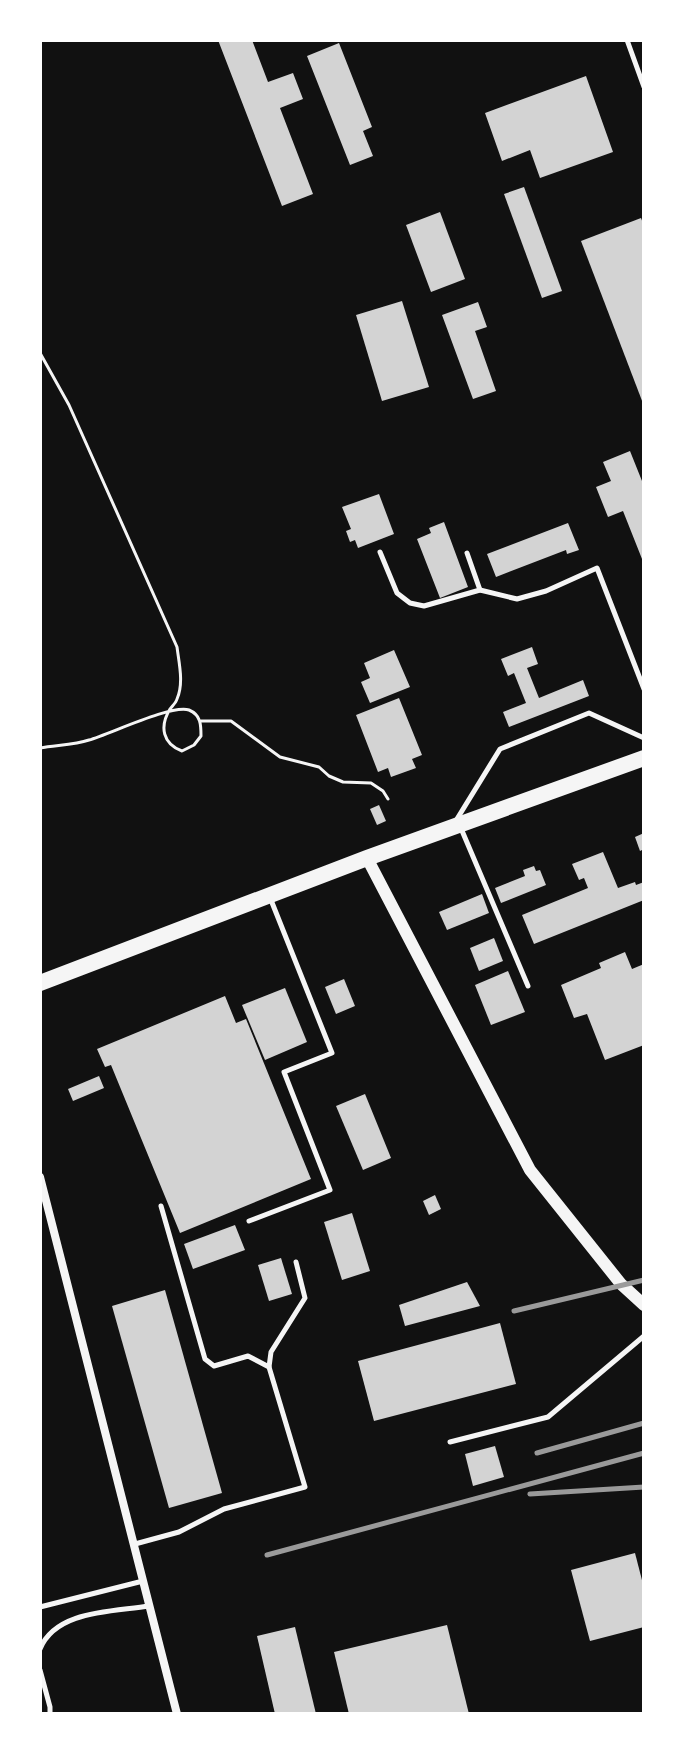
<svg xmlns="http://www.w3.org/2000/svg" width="684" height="1754" viewBox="0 0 684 1754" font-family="'DejaVu Sans',sans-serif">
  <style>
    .building { fill: #d3d3d3 }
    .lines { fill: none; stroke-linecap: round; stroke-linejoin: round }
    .path { stroke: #f5f5f5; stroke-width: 3 }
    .service { stroke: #f5f5f5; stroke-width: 5 }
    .minor { stroke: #f5f5f5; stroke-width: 8 }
    .tertiary { stroke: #f5f5f5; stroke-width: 12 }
    .primary { stroke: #f5f5f5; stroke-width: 16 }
    .rail { stroke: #9a9a9a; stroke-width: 5 }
  </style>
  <rect width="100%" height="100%" fill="#111"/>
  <g class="building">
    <polygon points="218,40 252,40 268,82 293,73 303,99 280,108 313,194 282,206"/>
    <polygon points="339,43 372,127 363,131 373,156 350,165 307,56"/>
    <polygon points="586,76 613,152 540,178 530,150 502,161 485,113"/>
    <polygon points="524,187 562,291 542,298 504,194"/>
    <polygon points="440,212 465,279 431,292 406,225"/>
    <polygon points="641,218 644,226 644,406 581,241"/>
    <polygon points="402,301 429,387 382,401 356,315"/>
    <polygon points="478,302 487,327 475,331 496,391 473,399 442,315"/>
    <polygon points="630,451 644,486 644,564 623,511 608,517 596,487 611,481 603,462"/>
    <polygon points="379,494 394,534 358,548 355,540 350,542 346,531 351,529 342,507"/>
    <polygon points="444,522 468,587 440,598 417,539 431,533 429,528"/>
    <polygon points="568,523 579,550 567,554 566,550 496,577 487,554"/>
    <polygon points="532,647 538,664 527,668 539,698 583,680 589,696 509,727 503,712 526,703 514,673 508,676 501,659"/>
    <polygon points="394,650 410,687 370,703 361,682 370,678 364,663"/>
    <polygon points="399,698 422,755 412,759 416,768 391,777 388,768 378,772 356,715"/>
    <polygon points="379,805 386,821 377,825 370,809"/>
    <polygon points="644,833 644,849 640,851 635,837"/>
    <polygon points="603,852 618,888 635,882 636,885 644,882 644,900 534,944 522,915 588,888 584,878 579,880 572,864"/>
    <polygon points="534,866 536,871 540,870 546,885 501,903 495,888 525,876 523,870"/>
    <polygon points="482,894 489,913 447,930 439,912"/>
    <polygon points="494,938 503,961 479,971 470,948"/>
    <polygon points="625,952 632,969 644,964 644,1045 605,1060 587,1014 574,1018 561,985 601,968 599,963"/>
    <polygon points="508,971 525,1012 491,1025 475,985"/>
    <polygon points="344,979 355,1006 336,1014 325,987"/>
    <polygon points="285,988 307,1042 265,1060 242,1005"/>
    <polygon points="225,996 236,1023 246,1019 311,1179 180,1233 111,1065 105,1067 97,1049"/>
    <polygon points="99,1076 104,1088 73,1101 68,1089"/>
    <polygon points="365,1094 391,1158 363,1170 336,1106"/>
    <polygon points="435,1195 441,1209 429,1215 423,1201"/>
    <polygon points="352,1213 370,1271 342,1280 324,1222"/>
    <polygon points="235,1225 245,1250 193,1269 184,1244"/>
    <polygon points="281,1258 292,1294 269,1301 258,1265"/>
    <polygon points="467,1282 480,1306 405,1326 399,1305"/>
    <polygon points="165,1290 222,1493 169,1508 112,1306"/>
    <polygon points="500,1323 516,1384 374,1421 358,1361"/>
    <polygon points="495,1446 504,1477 473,1486 465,1454"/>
    <polygon points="635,1553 644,1588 644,1627 590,1641 571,1570"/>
    <polygon points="447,1625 469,1714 349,1714 334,1652"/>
    <polygon points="295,1627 316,1714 275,1714 257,1636"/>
  </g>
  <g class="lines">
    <g class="path">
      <path d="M40 353 69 405 177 647C179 663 184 683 177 699 176 703 172 706 170 709 159 727 163 744 182 751L194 745 201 736C201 725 201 715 189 710 172 704 110 734 89 740 74 745 56 745 40 748"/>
      <polyline points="201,721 231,721 280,757 319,767 329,776 343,782 371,783 383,791 388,799"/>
    </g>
    <g class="service">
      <polyline points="627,40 644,87"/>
      <polyline points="380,552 397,593 410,603 424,606 480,590 517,599 546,591 597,568 644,689"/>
      <polyline points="467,553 480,590"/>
      <polyline points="457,819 500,749 589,713 644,738"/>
      <polyline points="460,826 528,986"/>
      <polyline points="249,1221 330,1190 284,1072 332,1053 271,900"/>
      <polyline points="269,1367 271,1352 305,1298 296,1262"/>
      <polyline points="450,1442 548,1417 644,1336"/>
      <polyline points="135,1544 179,1532 224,1509 305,1487 269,1367 248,1356 214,1366 205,1359 161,1206"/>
      <polyline points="40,1607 143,1581"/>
      <path d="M40 1649C56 1610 113 1612 149 1606"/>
      <polyline points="40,1670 50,1707 50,1714"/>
    </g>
    <polyline class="minor" points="40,1177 177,1714"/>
    <polyline class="tertiary" points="367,858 530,1170 621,1284 644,1305"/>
    <polyline class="primary" points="40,983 367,858 644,758"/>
    <g class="rail">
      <polyline points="514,1311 644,1280"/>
      <polyline points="537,1453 644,1423"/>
      <polyline points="530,1494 644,1487"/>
      <polyline points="267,1555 644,1453"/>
    </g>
  </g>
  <rect width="684" height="1754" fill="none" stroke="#ffffff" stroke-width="84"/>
</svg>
